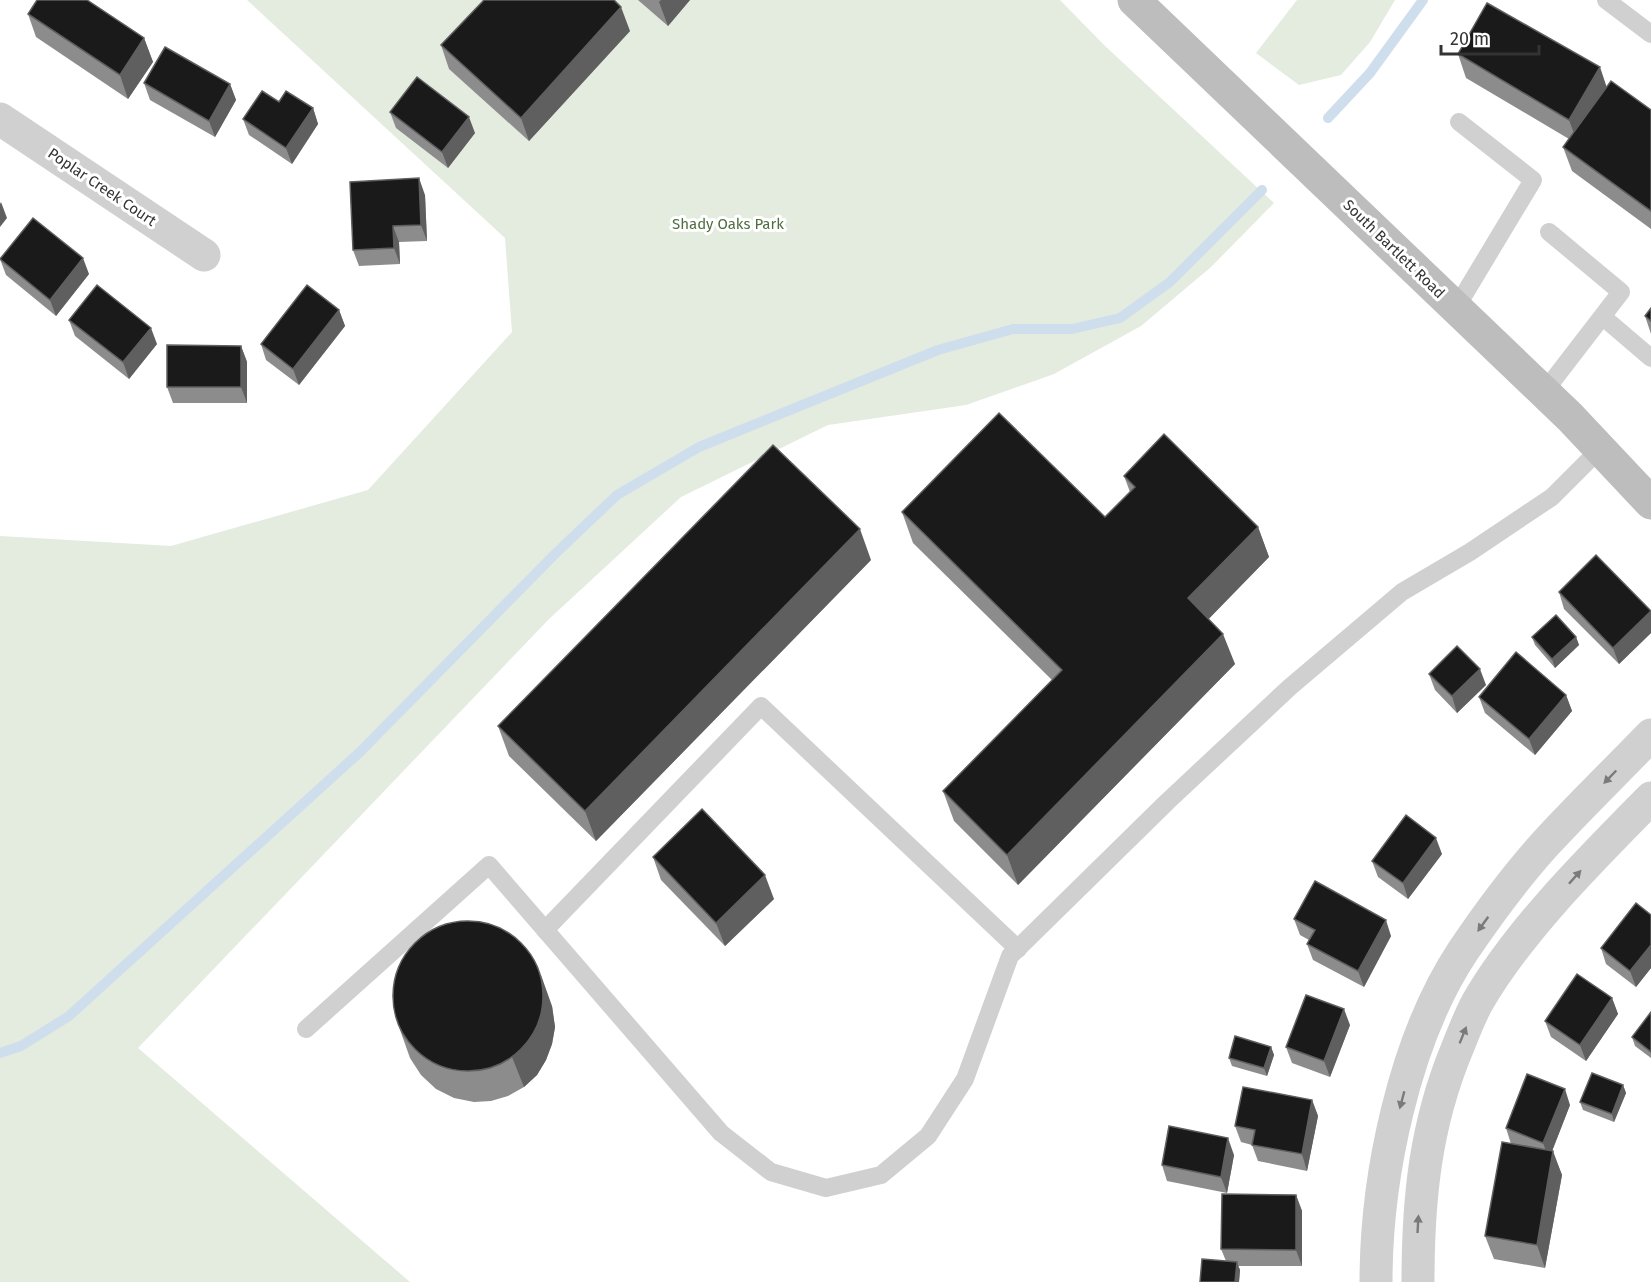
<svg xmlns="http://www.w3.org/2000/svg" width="1651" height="1282" viewBox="0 0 1651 1282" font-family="'Fira Sans',sans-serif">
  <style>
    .green { fill: #e4ebdf }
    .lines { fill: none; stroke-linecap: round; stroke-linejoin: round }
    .stream { stroke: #cfdeed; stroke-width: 10 }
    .service { stroke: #d0d0d0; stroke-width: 18 }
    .minor { stroke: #d0d0d0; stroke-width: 33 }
    .tertiary { stroke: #d0d0d0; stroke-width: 33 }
    .secondary { stroke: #bdbdbd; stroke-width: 33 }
    .wall { fill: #8c8c8c }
    .shaded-wall { fill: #5f5f5f }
    .building { fill: #1a1a1a; stroke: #5f5f5f; stroke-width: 1.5 }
    .oneway { fill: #7a7a7a }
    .labels { text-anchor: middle; stroke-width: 6; stroke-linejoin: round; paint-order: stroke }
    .street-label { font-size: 15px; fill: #333; stroke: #fff }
    .park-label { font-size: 15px; fill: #506e40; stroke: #fff }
  </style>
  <rect width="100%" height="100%" fill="#fff"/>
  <g class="green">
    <polygon points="247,0 1060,0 1104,45 1274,203 1211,267 1141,326 1054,374 966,405 828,425 681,497 548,620 138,1048 410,1282 0,1282 0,536 171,546 368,490 512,332 505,238"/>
    <polygon points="1297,0 1395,0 1370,42 1341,75 1299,85 1256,53"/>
  </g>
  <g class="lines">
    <g class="stream">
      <polyline points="1328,118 1370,73 1423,0"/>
      <polyline points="0,1053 21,1046 69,1016 360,752 556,553 617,495 699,447 938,350 1013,329 1072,329 1120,318 1170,282 1262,190"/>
    </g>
    <g class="service">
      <polyline points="1606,0 1651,34"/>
      <polyline points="1456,308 1533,180 1459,122"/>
      <polyline points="1603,317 1651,358"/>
      <polyline points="1544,392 1621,292 1549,232"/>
      <polyline points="545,930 761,706 1018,949"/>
      <polyline points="306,1029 489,865 721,1133 771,1172 826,1188 881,1175 928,1136 965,1079 1010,956 1168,801 1290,687 1402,592 1470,552 1552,497 1600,449"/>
    </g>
    <polyline class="minor" points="0,119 204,255"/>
    <g class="tertiary">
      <path d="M1376 1282C1376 1177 1404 1040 1463 951 1488 914 1516 876 1546 843 1580 806 1616 771 1651 735"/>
      <path d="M1418 1282C1418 1200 1425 1126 1457 1049 1463 1034 1469 1018 1477 1003 1519 930 1591 859 1651 798"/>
    </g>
    <polyline class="secondary" points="1134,0 1570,417 1651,503"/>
  </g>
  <g class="wall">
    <polygon points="638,0 690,0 668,26"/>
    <polygon points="28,14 144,38 153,62 128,99 36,37"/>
    <polygon points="630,31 529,141 449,69 441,45"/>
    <polygon points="1458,54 1607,87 1651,110 1651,229 1572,171 1563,147 1569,139 1466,78"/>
    <polygon points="144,83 230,84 236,100 215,137 150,100"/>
    <polygon points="279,102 313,108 318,124 292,164 249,135 243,119"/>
    <polygon points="390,112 475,133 448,168 396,128"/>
    <polygon points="425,195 427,241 399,242 400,264 359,266 353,250"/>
    <polygon points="0,259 89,274 56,316 6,275"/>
    <polygon points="1651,308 1651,334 1645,316"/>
    <polygon points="339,310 345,326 299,385 266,360 261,344"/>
    <polygon points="69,320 157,344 129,379 75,336"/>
    <polygon points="241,346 247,362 247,403 173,403 167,387"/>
    <polygon points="1124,476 1258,527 1269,557 1208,619 1235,664 1018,885 954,821 943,791 1052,680 913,543 902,512 1105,517 1130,492"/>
    <polygon points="871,560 596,841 509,756 498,726"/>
    <polygon points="1559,592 1651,611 1651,633 1619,664 1564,609"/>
    <polygon points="1532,637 1576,637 1579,645 1555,668 1535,645"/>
    <polygon points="1429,674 1486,685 1457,713 1435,690"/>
    <polygon points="1566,695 1572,711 1535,755 1485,713 1479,697"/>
    <polygon points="1442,854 1408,899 1378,877 1372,861"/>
    <polygon points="653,857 774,899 725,946 661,880"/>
    <polygon points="1651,915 1651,968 1636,987 1606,964 1601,948"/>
    <polygon points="1294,919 1391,936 1364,987 1313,960 1307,944 1309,940 1300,935"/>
    <polygon points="1612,998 1618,1014 1586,1061 1551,1037 1545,1021"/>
    <polygon points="552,1006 555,1027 552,1044 546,1060 537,1075 524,1087 508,1096 491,1101 474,1102 454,1098 436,1089 421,1075 410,1058 399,1027"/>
    <polygon points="1651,1012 1651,1058 1635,1046 1632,1037"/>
    <polygon points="1350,1025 1330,1077 1292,1063 1286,1047"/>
    <polygon points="1271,1047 1274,1055 1267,1076 1232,1066 1229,1058"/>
    <polygon points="1623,1085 1626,1093 1614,1122 1583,1110 1580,1102"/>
    <polygon points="1312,1100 1318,1116 1307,1171 1258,1161 1252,1145 1241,1142 1235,1126"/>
    <polygon points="1570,1105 1552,1151 1562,1175 1545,1268 1494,1259 1485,1236 1511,1144 1506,1128"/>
    <polygon points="1234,1155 1227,1193 1167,1181 1162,1165"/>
    <polygon points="1296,1195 1302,1211 1302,1266 1238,1266 1240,1270 1239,1282 1200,1282 1226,1261 1221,1249"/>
  </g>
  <g class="shaded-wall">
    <polygon points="661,0 690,0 668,26 659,2"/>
    <polygon points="621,7 630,31 529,141 521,118"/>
    <polygon points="144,38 153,62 128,99 120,75"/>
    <polygon points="1600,67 1608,91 1578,144 1569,120"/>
    <polygon points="230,84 236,100 215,137 209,121"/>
    <polygon points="313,108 318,124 292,164 286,148"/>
    <polygon points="469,117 475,133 448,168 442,152"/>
    <polygon points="419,178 425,195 427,241 421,225"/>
    <polygon points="1,202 7,218 0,227 0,204"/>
    <polygon points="393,226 399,242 400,264 394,248"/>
    <polygon points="83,258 89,274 56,316 50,300"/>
    <polygon points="339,310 345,326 299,385 293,369"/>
    <polygon points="151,328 157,344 129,379 123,362"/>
    <polygon points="241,346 247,362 247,403 241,387"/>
    <polygon points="1258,527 1269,557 1199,629 1188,598"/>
    <polygon points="860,529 871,560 596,841 585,811"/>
    <polygon points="1651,611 1651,633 1619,664 1613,648"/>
    <polygon points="1223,634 1235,664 1018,885 1007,855"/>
    <polygon points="1576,637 1579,645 1555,668 1552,659"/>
    <polygon points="1480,669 1486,685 1457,713 1452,696"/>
    <polygon points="1566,695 1572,711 1535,755 1529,739"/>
    <polygon points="1436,838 1442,854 1408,899 1403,883"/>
    <polygon points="765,875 774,899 725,946 716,923"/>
    <polygon points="1386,920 1391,936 1364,987 1358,971"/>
    <polygon points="1651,945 1651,968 1636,987 1630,971"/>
    <polygon points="541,975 552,1006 555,1027 552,1044 546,1060 537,1075 524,1087 512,1057"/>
    <polygon points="1612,998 1618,1014 1586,1061 1580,1045"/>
    <polygon points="1344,1009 1350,1025 1330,1077 1324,1061"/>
    <polygon points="1271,1047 1274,1055 1267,1076 1264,1068"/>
    <polygon points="1623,1085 1626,1093 1614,1122 1612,1114"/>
    <polygon points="1565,1089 1570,1105 1549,1159 1543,1143"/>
    <polygon points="1312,1100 1318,1116 1307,1171 1302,1154"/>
    <polygon points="1228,1138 1234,1155 1227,1193 1221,1177"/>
    <polygon points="1553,1151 1562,1175 1545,1268 1537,1245"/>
    <polygon points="1296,1195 1302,1211 1302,1266 1296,1250"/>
    <polygon points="1237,1262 1240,1270 1239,1282 1235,1282"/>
  </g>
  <g class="building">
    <polygon points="37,0 87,0 144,38 120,75 28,14"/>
    <polygon points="484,0 614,0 621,7 521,118 441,45"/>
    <polygon points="1487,3 1600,67 1569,120 1458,54"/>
    <polygon points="165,47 230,84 209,121 144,83"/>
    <polygon points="417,77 469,117 442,152 390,112"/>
    <polygon points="1611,81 1651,110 1651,211 1563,147"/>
    <polygon points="262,91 279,102 286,91 313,108 286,148 243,119"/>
    <polygon points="419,178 421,225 393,226 394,248 353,250 350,182"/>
    <polygon points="33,218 83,258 50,300 0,259"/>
    <polygon points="97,285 151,328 123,362 69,320"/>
    <polygon points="307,285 339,310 293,369 261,344"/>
    <polygon points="1651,308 1651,321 1645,316"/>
    <polygon points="167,345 241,346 241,387 167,387"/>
    <polygon points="999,413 1105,517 1135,487 1124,476 1164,434 1258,527 1188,598 1223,634 1007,855 943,791 1062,670 902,512"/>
    <polygon points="773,445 860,529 585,811 498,726"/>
    <polygon points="1596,555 1651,611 1613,648 1559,592"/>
    <polygon points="1556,615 1576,637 1552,659 1532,637"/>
    <polygon points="1457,646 1480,669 1452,696 1429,674"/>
    <polygon points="1516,652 1566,695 1529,739 1479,697"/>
    <polygon points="702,809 765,875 716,923 653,857"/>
    <polygon points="1406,815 1436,838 1403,883 1372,861"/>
    <polygon points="1315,881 1386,920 1358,971 1307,944 1315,930 1294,919"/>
    <polygon points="1636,903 1651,915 1651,945 1630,971 1601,948"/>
    <circle cx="468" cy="996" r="75"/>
    <polygon points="1577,974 1612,998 1580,1045 1545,1021"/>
    <polygon points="1306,995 1344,1009 1324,1061 1286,1047"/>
    <polygon points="1651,1012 1651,1052 1632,1037"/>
    <polygon points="1235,1036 1271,1047 1264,1068 1229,1058"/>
    <polygon points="1592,1073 1623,1085 1612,1114 1580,1102"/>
    <polygon points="1527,1074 1565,1089 1543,1143 1506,1128"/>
    <polygon points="1243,1087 1312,1100 1302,1154 1252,1145 1255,1130 1235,1126"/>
    <polygon points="1169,1126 1228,1138 1221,1177 1162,1165"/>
    <polygon points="1502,1142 1553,1151 1537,1245 1485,1236"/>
    <polygon points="1222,1194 1296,1195 1296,1250 1221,1249"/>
    <polygon points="1202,1259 1237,1262 1235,1282 1200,1282"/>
  </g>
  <defs><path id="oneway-solid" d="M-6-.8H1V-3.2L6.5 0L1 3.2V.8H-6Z" transform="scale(1.5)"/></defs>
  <g class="oneway">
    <use href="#oneway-solid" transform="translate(1610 777) rotate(134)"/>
    <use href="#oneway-solid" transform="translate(1575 877) rotate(-48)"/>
    <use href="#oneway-solid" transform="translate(1483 924) rotate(126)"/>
    <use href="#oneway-solid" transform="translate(1463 1035) rotate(-68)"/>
    <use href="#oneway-solid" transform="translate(1402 1100) rotate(105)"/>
    <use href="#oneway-solid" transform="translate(1418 1224) rotate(-87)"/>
  </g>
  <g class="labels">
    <g class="street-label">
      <text transform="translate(102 187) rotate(34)" y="5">Poplar Creek Court</text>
      <text transform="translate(1394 249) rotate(44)" y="5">South Bartlett Road</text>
    </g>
    <g class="park-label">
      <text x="728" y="229">Shady Oaks Park</text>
    </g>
  </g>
  <path d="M1441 45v9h98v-9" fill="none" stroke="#333333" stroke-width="3"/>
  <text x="1450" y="45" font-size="18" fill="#333333" stroke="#ffffff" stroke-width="4.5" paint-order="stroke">20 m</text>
</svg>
